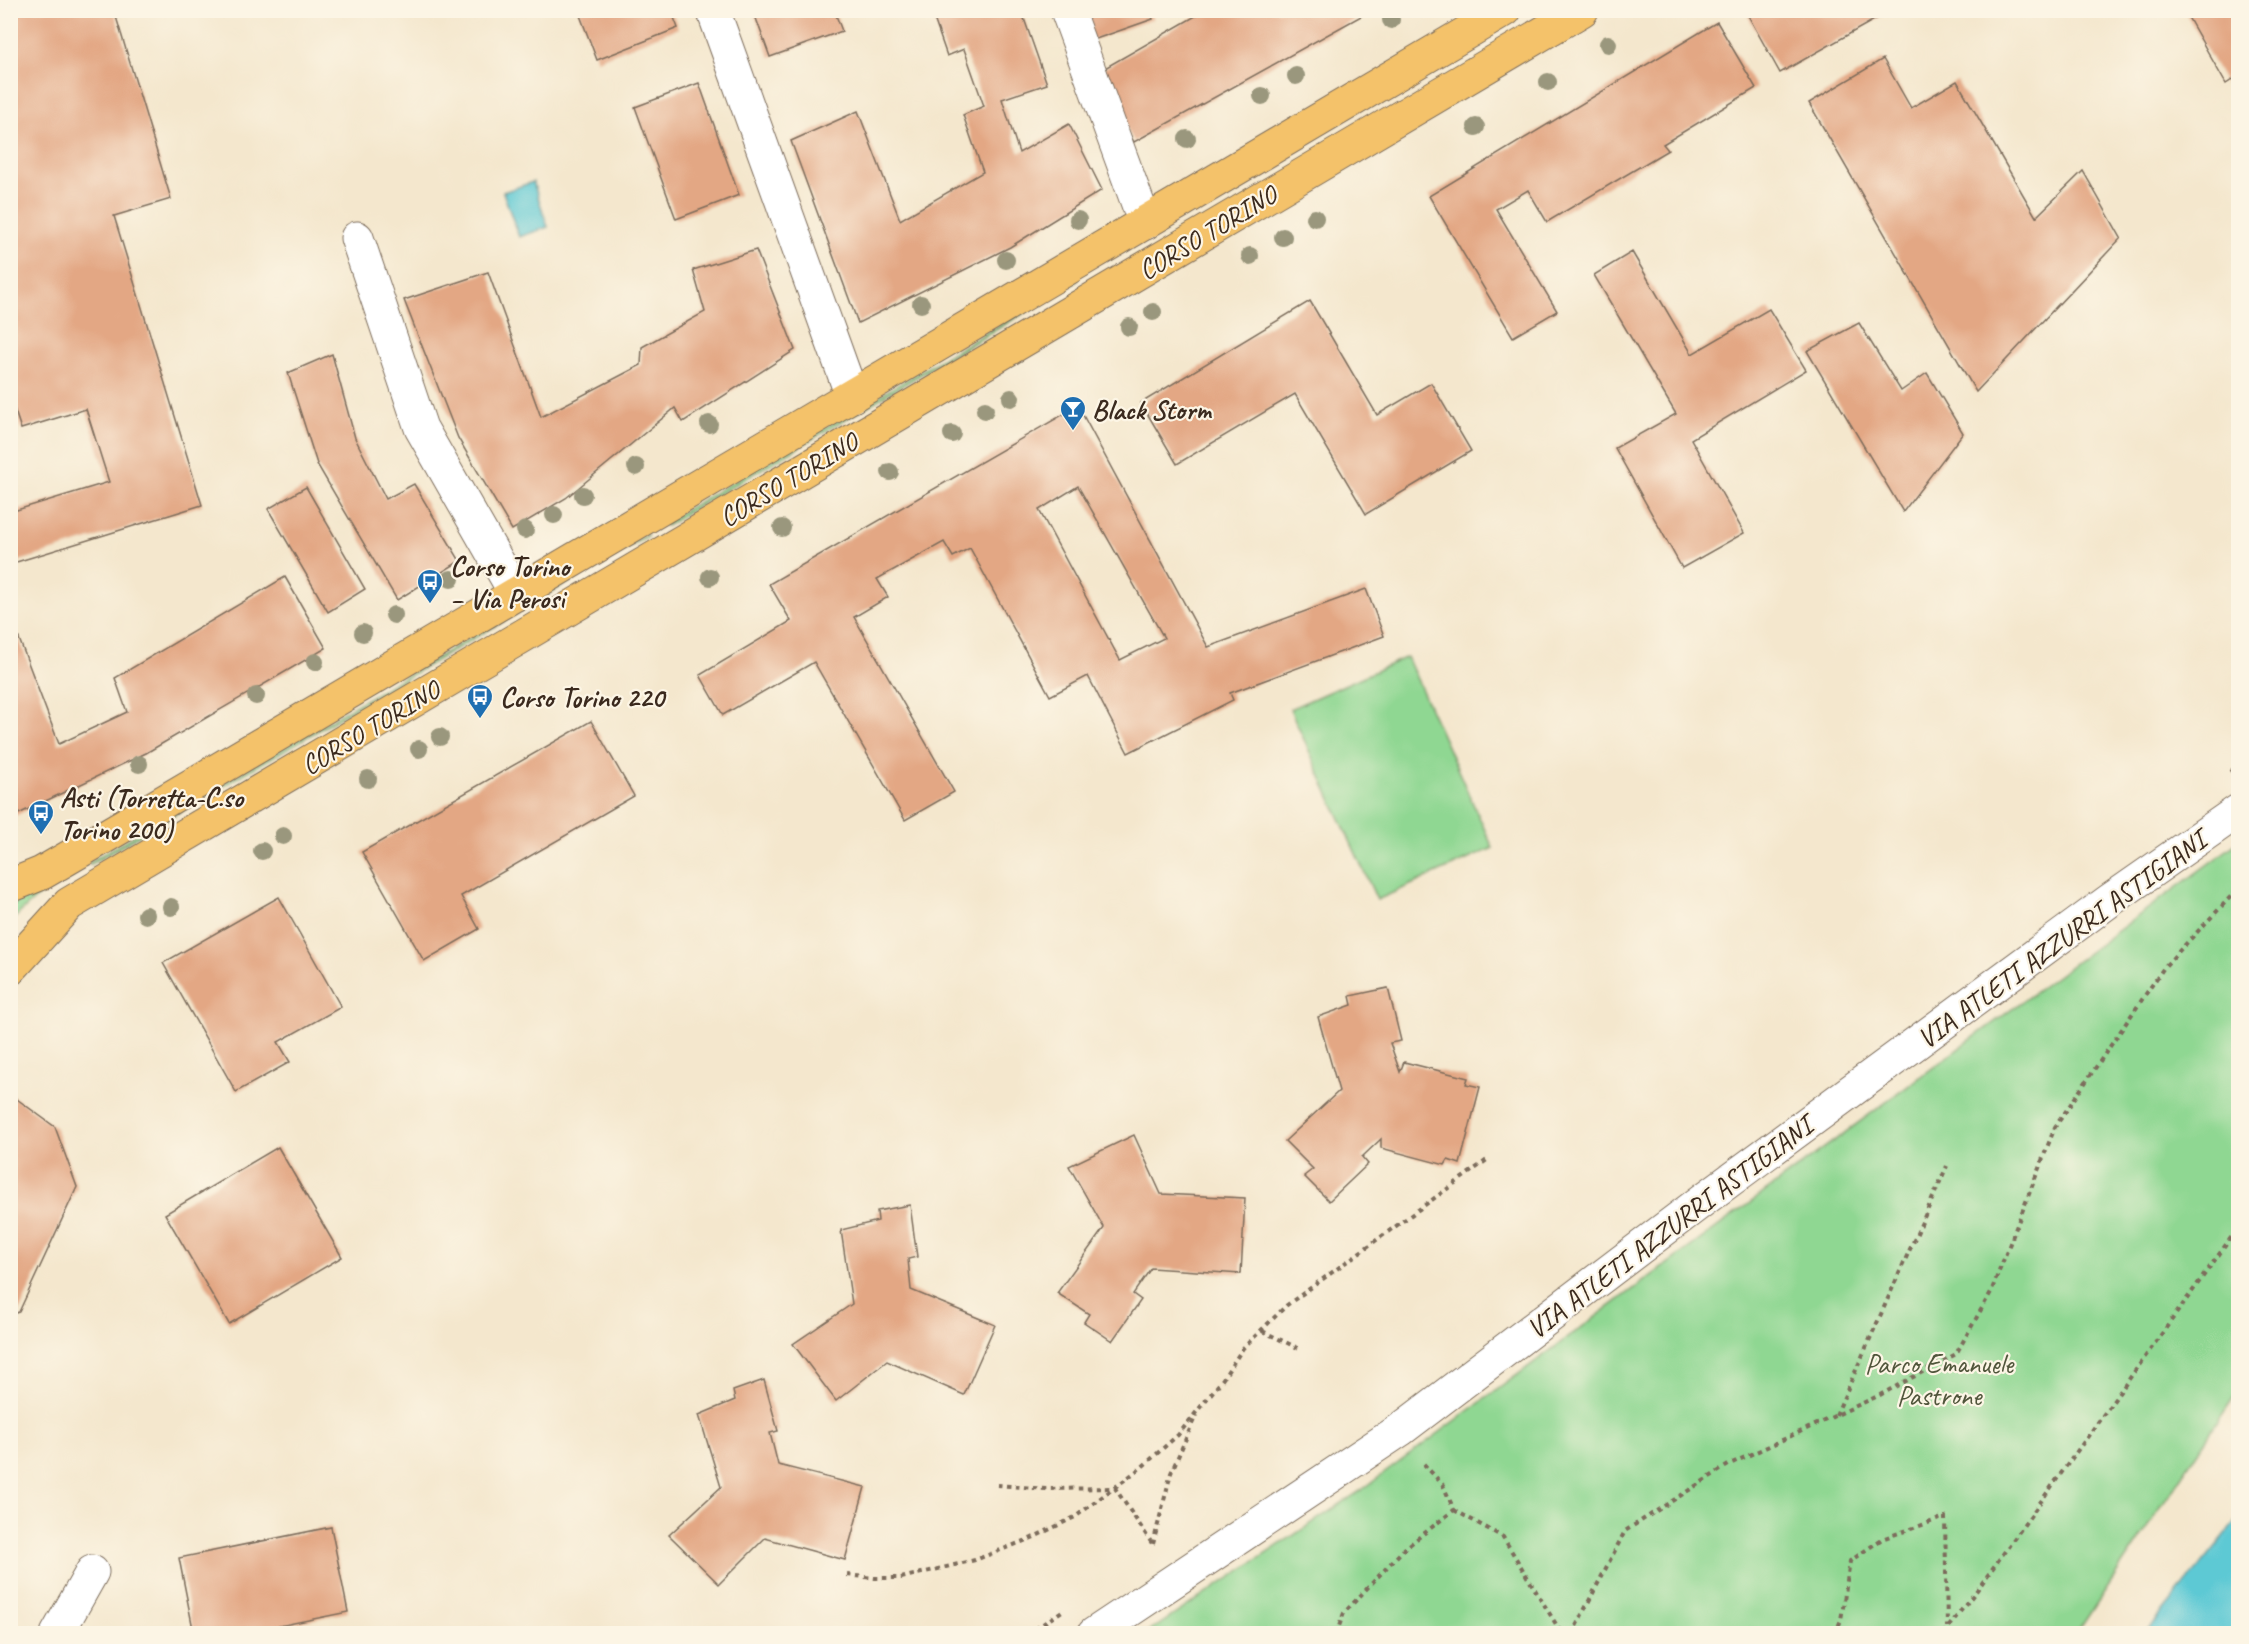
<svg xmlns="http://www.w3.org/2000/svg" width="2249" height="1644" viewBox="0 0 2249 1644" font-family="Caveat,sans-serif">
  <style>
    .green { fill: #8fd792; stroke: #658058; stroke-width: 1.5 }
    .water { fill: #5dc9d4; stroke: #4c7a79; stroke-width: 1.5 }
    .building { fill: #e3a784; fill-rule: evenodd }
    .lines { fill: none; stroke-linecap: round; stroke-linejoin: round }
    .minor-casing { stroke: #7c6c5b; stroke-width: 35 }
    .primary-casing { stroke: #7c6c5b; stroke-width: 35 }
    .path { stroke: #7c6c5b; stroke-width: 4; stroke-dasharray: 4.5 4.5; stroke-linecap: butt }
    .minor { stroke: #fff; stroke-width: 33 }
    .primary { stroke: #f4c26a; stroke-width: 33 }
    .tree { fill: #9a977d }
    .labels { text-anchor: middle; stroke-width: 4.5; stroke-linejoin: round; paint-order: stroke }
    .street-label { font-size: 28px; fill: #3b2a1e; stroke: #fcf5e5 }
    .poi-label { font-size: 28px; font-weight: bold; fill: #3b2a1e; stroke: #fcf5e5; text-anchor: start }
    .park-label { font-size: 28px; fill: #50553b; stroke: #fcf5e5 }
  </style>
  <rect width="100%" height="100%" fill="#fcf5e5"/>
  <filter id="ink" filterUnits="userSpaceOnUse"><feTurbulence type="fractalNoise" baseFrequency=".0167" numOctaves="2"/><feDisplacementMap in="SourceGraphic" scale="12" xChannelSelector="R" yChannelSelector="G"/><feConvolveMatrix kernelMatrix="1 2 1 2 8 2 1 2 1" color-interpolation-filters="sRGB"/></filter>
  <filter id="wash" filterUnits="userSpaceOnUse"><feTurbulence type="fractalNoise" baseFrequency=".008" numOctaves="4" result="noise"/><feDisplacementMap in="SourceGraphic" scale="24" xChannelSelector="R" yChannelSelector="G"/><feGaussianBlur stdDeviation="1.35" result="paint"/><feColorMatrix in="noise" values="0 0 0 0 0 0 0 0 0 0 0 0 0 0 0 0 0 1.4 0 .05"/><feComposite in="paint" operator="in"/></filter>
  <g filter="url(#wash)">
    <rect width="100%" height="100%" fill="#f4e7cd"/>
    <g class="green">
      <polygon points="1077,279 1078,281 666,526 663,523"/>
      <polygon points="646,534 648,536 90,865 89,862"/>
      <polygon points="1407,657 1493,848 1377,900 1290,709"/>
      <polygon points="2238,842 2238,1391 2077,1633 1147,1633 1363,1489"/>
      <polygon points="72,872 74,875 38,896 11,921 11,905 37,893"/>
    </g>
    <g class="water">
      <polygon points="533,182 548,227 519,237 503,192"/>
      <polygon points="2238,1519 2238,1633 2146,1633"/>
    </g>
    <g id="blocks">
      <g class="building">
        <polygon points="10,10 114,10 171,199 114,216 202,505 10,564 10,512 109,482 86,409 21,429 10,396"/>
        <polygon points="578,10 671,10 678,28 597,60"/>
        <polygon points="753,10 834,10 842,31 770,57"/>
        <polygon points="931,10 1021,10 1047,84 1002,99 1019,153 1069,124 1102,190 1010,247 858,323 791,141 858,111 900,220 983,172 963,115 984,106 964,49 947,56"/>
        <polygon points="1079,10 1150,10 1153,19 1090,41"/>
        <polygon points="1206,10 1372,10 1134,142 1096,73"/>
        <polygon points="1748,10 1892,10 1780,73 1746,12"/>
        <polygon points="2184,10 2238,10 2238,76 2226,84"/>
        <polygon points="1717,22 1756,88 1663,144 1668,150 1547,222 1528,190 1496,209 1557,311 1513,337 1429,196"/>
        <polygon points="1883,59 1911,108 1957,81 2036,217 2083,171 2121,238 1976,392 1809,103"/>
        <polygon points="699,83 739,195 676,219 635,107"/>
        <polygon points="756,250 795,350 683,422 675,408 566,498 512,530 458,438 404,300 488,272 541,417 641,365 642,347 705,312 693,270"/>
        <polygon points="1632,252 1692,354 1769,309 1806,370 1691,439 1744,533 1682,568 1615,448 1676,414 1594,275"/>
        <polygon points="1310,301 1377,415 1431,383 1471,451 1366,514 1295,394 1177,464 1141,403"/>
        <polygon points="1859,323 1901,391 1927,373 1963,433 1903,512 1807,351"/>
        <polygon points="332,354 355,438 386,499 414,484 460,561 397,600 317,464 288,373"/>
        <path d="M1078 406 1208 647 1366 589 1384 636 1230 693 1233 700 1128 753 1088 676 1050 696 970 548 953 557 944 542 877 579 888 597 854 617 954 792 905 820 814 662 723 715 700 675 791 621 769 584ZM1078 486 1164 638 1120 660 1039 510Z"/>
        <polygon points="306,487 365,589 328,612 268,509"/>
        <polygon points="285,577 326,648 146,753 10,818 10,615 59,744 127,712 115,678"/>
        <polygon points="591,721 634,796 461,896 479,929 424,961 362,852"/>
        <polygon points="279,897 341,1007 278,1042 290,1062 236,1092 163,963"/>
        <polygon points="1388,988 1401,1041 1390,1043 1400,1072 1404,1062 1468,1078 1466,1084 1480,1087 1460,1164 1448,1160 1445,1165 1381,1148 1381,1139 1362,1157 1368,1164 1329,1201 1304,1176 1313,1169 1285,1141 1339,1091 1318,1017 1352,1005 1350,996"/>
        <polygon points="10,1094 55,1127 77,1187 19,1312 10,1315"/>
        <polygon points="1134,1135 1161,1194 1245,1198 1241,1274 1151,1268 1133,1294 1141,1300 1112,1341 1084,1322 1089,1314 1057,1293 1104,1228 1069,1166"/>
        <polygon points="278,1147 342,1257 229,1324 165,1214"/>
        <polygon points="910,1205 917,1257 908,1259 911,1290 995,1325 964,1395 887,1361 836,1401 793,1344 852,1304 841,1230 878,1221 877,1211"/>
        <polygon points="764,1380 778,1431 770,1433 778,1465 865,1487 845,1560 765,1538 719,1584 669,1535 721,1487 699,1415 735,1400 733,1391"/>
        <polygon points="331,1527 348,1612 240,1634 194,1634 179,1558"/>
      </g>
    </g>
  </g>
  <g filter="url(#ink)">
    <use href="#blocks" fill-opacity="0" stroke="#7c6c5b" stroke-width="1.5"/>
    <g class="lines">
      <defs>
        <g id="minor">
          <polyline points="713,10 852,396"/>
          <polyline points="1067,10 1145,223"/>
          <polyline points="357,238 421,428 516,594"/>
          <polyline points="57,1634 92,1572"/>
          <polyline points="1094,1634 1400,1430 1703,1200 2109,901 2238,811"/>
        </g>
        <g id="primary">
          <polyline points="10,886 42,873 104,837 1505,10"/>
          <polyline points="10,969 69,904 1582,10"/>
        </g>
      </defs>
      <use href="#minor" class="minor-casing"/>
      <use href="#primary" class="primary-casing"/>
      <g class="path">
        <polyline points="2230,772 2238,765"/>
        <polyline points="1262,1331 1298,1348"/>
        <polyline points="1836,1415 1947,1166"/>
        <polyline points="997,1485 1046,1489 1115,1488 1153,1545"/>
        <polyline points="1454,1510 1503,1537 1562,1634"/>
        <polyline points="1153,1544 1171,1473 1196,1415"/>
        <polyline points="847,1575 874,1578 901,1578 975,1560 1032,1538 1075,1517 1142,1467 1178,1435 1222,1380 1243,1348 1287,1305 1487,1160"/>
        <polyline points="1028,1634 1062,1611"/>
        <polyline points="1336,1634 1344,1613 1404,1549 1454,1510 1443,1485 1421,1461"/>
        <polyline points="1572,1634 1625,1531 1730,1464 1878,1396 1956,1354 1991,1292 2055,1127 2165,966 2238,889"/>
        <polyline points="1835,1634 1841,1620 1850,1561 1882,1539 1945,1517 1947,1627"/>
        <polyline points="1943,1634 1977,1590 2238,1228"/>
      </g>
      <use href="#minor" class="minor"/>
      <use href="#primary" class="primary"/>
    </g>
    <g class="tree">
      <circle cx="1391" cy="20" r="9"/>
      <circle cx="1608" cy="44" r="9"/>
      <circle cx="1296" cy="76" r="9"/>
      <circle cx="1548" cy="82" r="9"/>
      <circle cx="1262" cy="96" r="9"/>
      <circle cx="1476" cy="127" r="9"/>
      <circle cx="1187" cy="139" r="9"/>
      <circle cx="1315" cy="218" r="9"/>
      <circle cx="1078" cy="220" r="9"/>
      <circle cx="1283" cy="237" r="9"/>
      <circle cx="1250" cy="256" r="9"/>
      <circle cx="1006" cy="260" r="9"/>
      <circle cx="921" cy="304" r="9"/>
      <circle cx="1153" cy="312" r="9"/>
      <circle cx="1129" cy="327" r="9"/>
      <circle cx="1011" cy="398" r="9"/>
      <circle cx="985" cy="410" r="9"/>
      <circle cx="709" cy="424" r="9"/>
      <circle cx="952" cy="434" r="9"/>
      <circle cx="636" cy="467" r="9"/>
      <circle cx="890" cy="472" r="9"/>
      <circle cx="583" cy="495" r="9"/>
      <circle cx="554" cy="515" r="9"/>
      <circle cx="782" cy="528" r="9"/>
      <circle cx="525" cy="530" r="9"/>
      <circle cx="710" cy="577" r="9"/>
      <circle cx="451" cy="579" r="9"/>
      <circle cx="394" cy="615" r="9"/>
      <circle cx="363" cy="633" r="9"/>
      <circle cx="315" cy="662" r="9"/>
      <circle cx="256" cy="696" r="9"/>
      <circle cx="440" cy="737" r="9"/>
      <circle cx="419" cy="749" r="9"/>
      <circle cx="139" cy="764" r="9"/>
      <circle cx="368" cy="779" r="9"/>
      <circle cx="283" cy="836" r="9"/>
      <circle cx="262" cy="851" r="9"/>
      <circle cx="171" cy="907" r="9"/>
      <circle cx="146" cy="915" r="9"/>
    </g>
  </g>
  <defs>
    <symbol id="bar-pin" viewBox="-11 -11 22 30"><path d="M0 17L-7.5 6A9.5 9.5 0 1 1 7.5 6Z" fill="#1f6fb2" stroke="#fcf5e5"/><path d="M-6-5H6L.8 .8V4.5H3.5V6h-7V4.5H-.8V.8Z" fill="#fff"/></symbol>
    <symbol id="bus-pin" viewBox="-11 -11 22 30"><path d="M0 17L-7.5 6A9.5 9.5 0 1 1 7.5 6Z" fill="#1f6fb2" stroke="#fcf5e5"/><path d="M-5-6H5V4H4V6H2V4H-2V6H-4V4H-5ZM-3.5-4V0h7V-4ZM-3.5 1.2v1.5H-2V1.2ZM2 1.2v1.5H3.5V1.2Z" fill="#fff"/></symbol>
  </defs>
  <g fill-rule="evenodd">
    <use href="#bar-pin" x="1058" y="394" width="30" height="40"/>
    <use href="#bus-pin" x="415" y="567" width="30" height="40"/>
    <use href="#bus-pin" x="465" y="682" width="30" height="40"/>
    <use href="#bus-pin" x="26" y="798" width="30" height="40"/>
  </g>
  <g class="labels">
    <g class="street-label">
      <text transform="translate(1207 232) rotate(-31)" y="10">CORSO TORINO</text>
      <text transform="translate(788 479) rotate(-31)" y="10">CORSO TORINO</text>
      <text transform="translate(370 727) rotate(-31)" y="10">CORSO TORINO</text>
      <text transform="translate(2061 939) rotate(-36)" y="10">VIA ATLETI AZZURRI ASTIGIANI</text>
      <text transform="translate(1669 1227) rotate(-37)" y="10">VIA ATLETI AZZURRI ASTIGIANI</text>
    </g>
    <g class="poi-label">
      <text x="1092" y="419">Black Storm</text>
      <text x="450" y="576">Corso Torino<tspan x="450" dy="32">– Via Perosi</tspan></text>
      <text x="500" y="707">Corso Torino 220</text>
      <text x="60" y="807">Asti (Torretta-C.so<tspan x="60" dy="32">Torino 200)</tspan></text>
    </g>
    <g class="park-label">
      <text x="1939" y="1373">Parco Emanuele<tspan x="1939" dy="32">Pastrone</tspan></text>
    </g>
  </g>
  <rect width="2249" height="1644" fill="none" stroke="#fcf5e5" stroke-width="36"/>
</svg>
